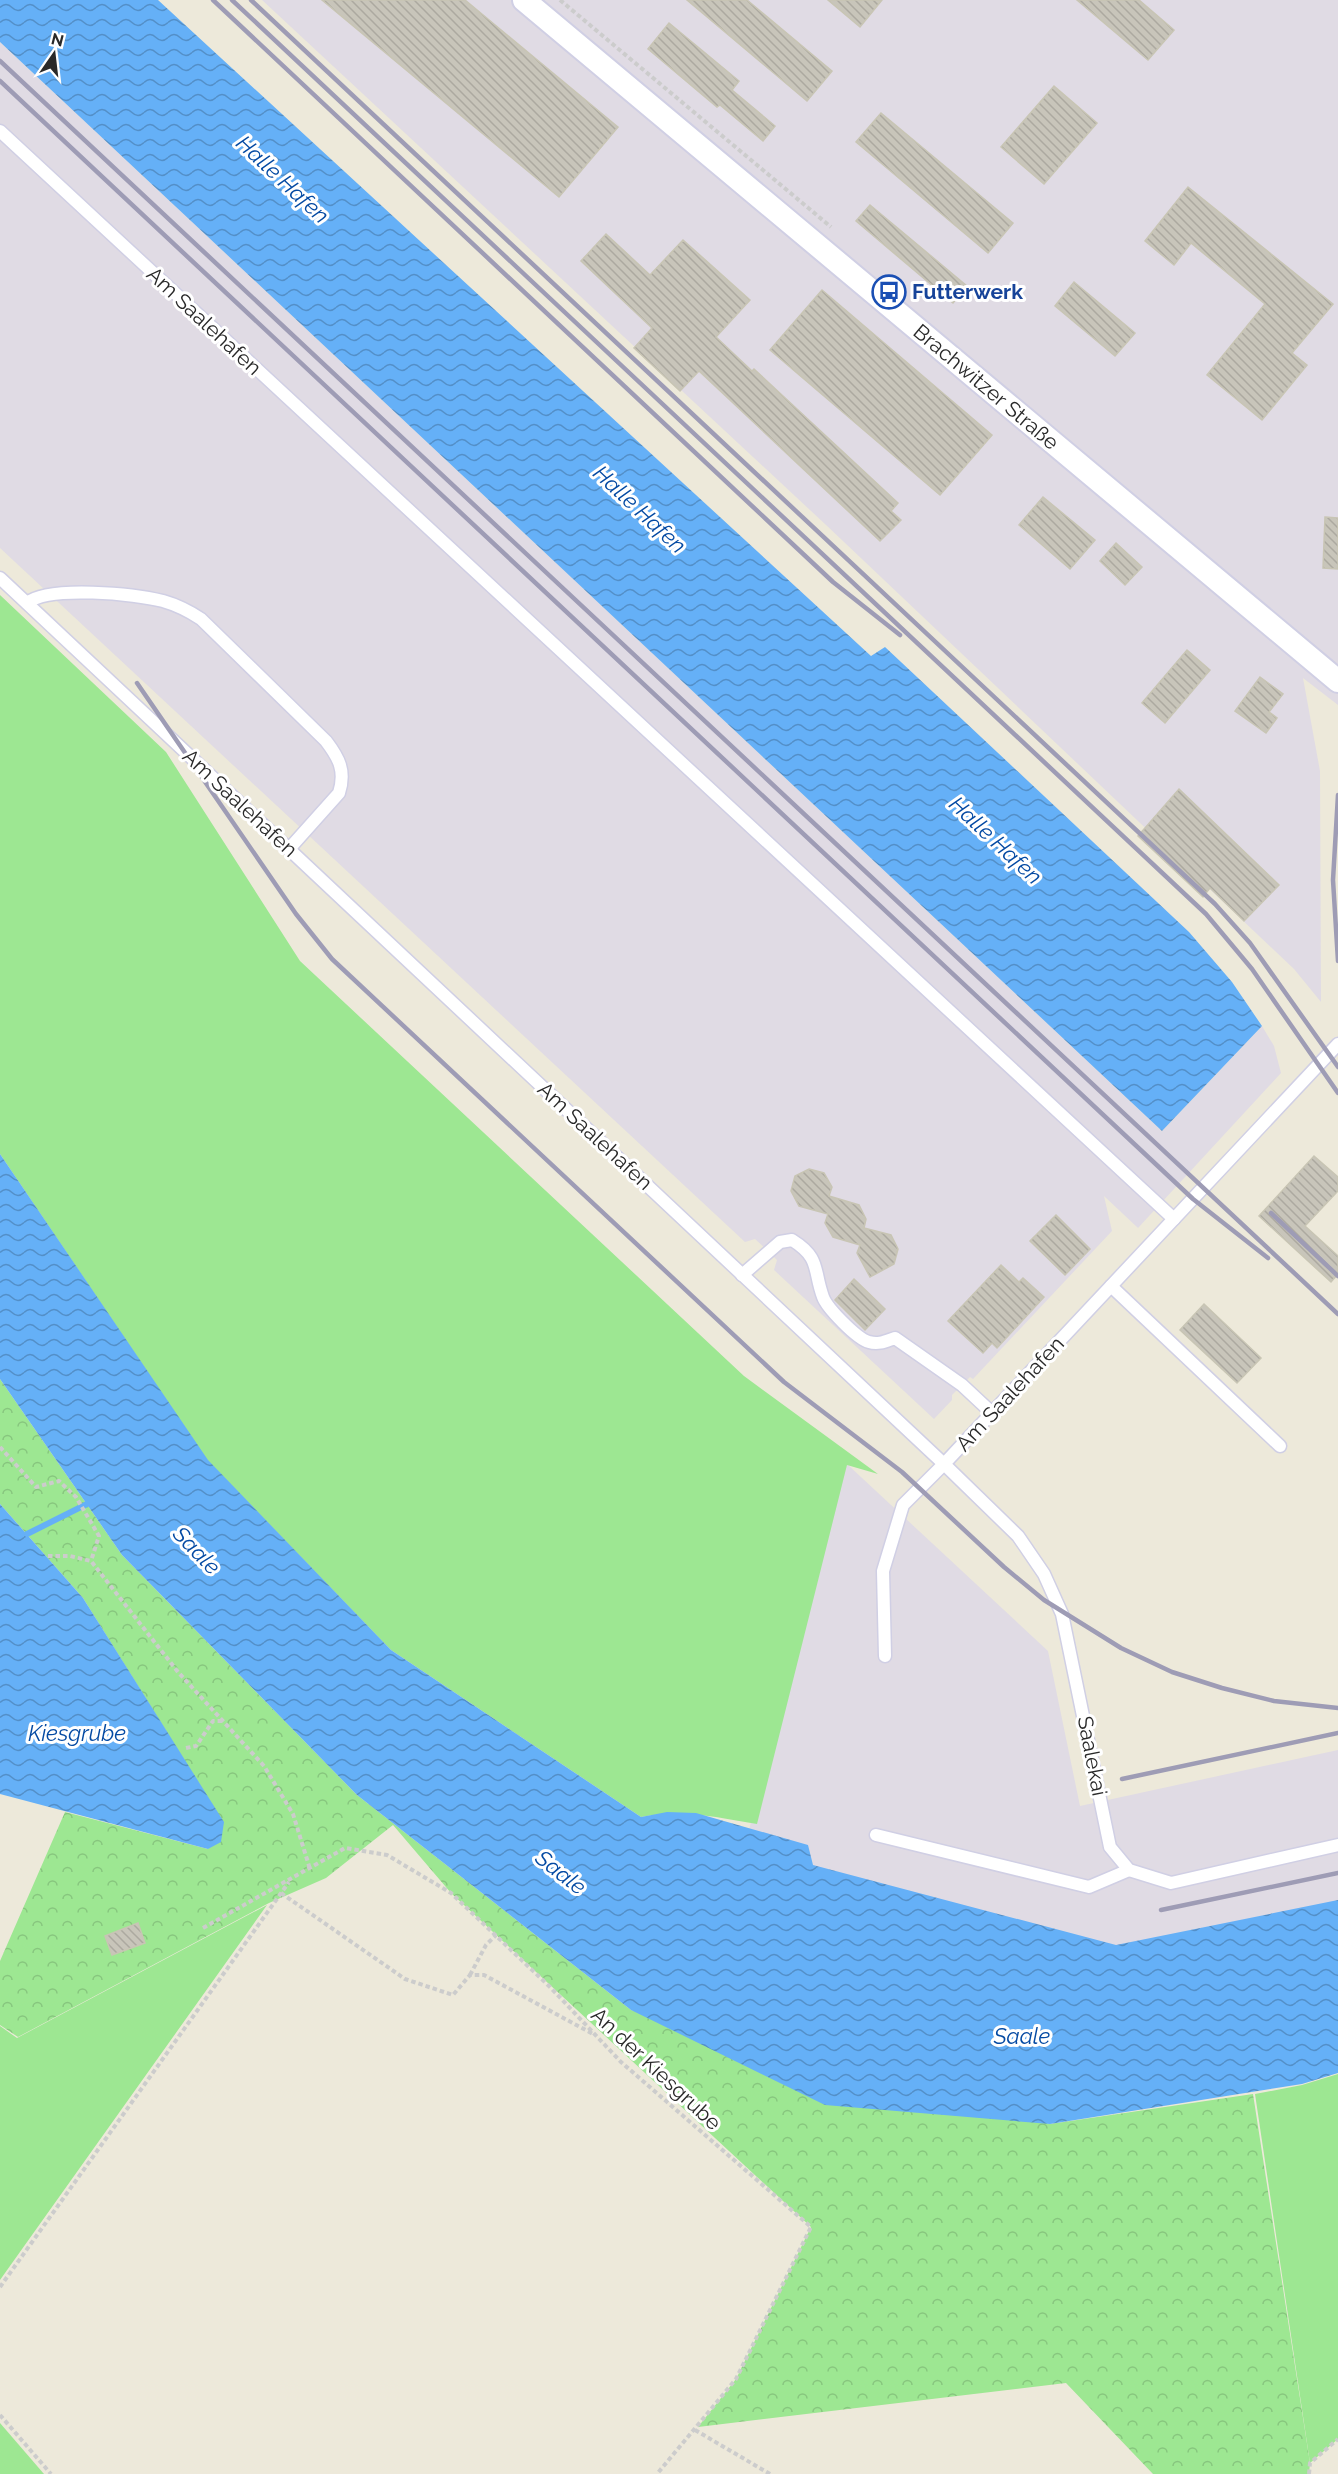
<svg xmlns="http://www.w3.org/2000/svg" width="1338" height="2474" viewBox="0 0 1338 2474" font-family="Raleway,sans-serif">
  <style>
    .industrial { fill: #e0dbe4 }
    .grass { fill: #9de792 }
    .forest { fill: url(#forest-crowns) }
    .water { fill: url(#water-waves) }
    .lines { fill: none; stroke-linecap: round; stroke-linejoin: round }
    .stream { stroke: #65b0f7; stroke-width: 6 }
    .building { fill: url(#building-back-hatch); stroke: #c8c5b4; stroke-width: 1.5 }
    .service-casing { stroke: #d0cfe4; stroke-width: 15 }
    .minor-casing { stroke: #d0cfe4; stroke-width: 26 }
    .path { stroke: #ccc; stroke-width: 4; stroke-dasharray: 4.5 3; stroke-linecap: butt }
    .service { stroke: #fff; stroke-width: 12 }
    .minor { stroke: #fff; stroke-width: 22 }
    .rail { stroke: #9e9cb5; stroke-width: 4.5 }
    .labels { text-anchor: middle; stroke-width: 6; stroke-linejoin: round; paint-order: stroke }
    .transit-label { font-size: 21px; font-weight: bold; fill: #164399; stroke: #fff; text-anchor: start }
    .street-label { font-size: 21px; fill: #292929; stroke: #fff }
    .water-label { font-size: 22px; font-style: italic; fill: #044aa3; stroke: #fff }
  </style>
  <defs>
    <pattern id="forest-crowns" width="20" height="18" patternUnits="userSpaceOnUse" patternTransform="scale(1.5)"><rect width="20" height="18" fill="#9de792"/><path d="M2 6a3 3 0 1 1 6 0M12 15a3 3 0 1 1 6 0" fill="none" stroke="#87c67e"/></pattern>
    <pattern id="water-waves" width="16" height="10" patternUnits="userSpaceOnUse" patternTransform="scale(1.5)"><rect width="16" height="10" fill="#65b0f7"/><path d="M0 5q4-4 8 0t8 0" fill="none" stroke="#538fc8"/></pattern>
    <pattern id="building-back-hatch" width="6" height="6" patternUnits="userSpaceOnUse" patternTransform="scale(1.5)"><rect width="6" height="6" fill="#c8c5ba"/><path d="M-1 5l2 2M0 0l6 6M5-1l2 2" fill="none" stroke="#aca9a0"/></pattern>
  </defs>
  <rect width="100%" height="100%" fill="#ede9da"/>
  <g class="industrial">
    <polygon points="262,0 1338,0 1338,705 1303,678 1320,771 1321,1002 1294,969 825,524"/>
    <polygon points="0,42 1162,1131 1262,1026 1274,1046 1281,1073 1138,1228 1104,1196 1112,1231 973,1379 970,1377 952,1395 952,1400 934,1419 774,1270 777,1260 768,1251 755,1239 745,1242 0,548"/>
    <polygon points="847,1464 1048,1651 1080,1806 1338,1750 1338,1934 1113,1982 735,1882"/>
  </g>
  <g class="grass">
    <path d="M0 595 166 752 300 961 744 1376 878 1474 847 1465 757 1824C717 1817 681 1809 641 1817L391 1650 207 1460 0 1154Z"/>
    <polygon points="267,1905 0,2280 0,2026 17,2038"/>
    <polygon points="1338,2074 1338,2439 1310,2463 1255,2094 1302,2085"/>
    <polygon points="0,2423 44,2474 0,2474"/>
  </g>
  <polygon class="forest" points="0,1379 122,1555 357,1795 631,2010 1050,2124 1253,2094 1310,2463 1309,2474 1153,2474 1066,2383 698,2427 736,2379 811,2227 451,1893 393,1825 326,1878 269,1903 18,2037 0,2025 0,1961 65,1812 208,1849 223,1822 83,1598 0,1504"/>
  <g class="water">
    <polygon points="0,0 158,0 871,656 885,647 1189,932 1232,982 1262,1026 1162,1131 0,42"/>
    <polygon points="0,1154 208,1460 391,1650 641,1817 667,1812 696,1813 808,1845 813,1865 1116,1945 1338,1900 1338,2073 1302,2084 1050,2124 825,2105 631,2010 357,1795 122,1555 0,1379"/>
    <polygon points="0,1504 83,1598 224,1822 221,1842 208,1849 0,1794"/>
  </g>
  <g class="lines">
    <polyline class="stream" points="27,1534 93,1501"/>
  </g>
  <g class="building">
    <polygon points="322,0 465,0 618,127 559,197"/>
    <polygon points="687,0 747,0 832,71 807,101"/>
    <polygon points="828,0 882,0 860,27"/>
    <polygon points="1077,0 1139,0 1174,30 1148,60"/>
    <polygon points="669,23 739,81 732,90 775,126 763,141 720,105 717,107 648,49"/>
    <polygon points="1054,86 1097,123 1044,184 1001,147"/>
    <polygon points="881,113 1013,223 988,253 856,142"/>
    <polygon points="1188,187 1333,304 1292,353 1307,365 1262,420 1207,375 1265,304 1191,243 1174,265 1145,241"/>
    <polygon points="870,205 967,286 953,303 856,221"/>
    <polygon points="606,234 650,275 683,240 750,300 716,337 752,371 754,369 898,503 891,511 901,520 880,541 699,371 680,391 634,348 652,328 581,261"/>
    <polygon points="1074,282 1135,333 1115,356 1055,306"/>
    <polygon points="822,290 992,435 940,495 770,350"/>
    <polygon points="1043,497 1095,540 1070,569 1019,525"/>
    <polygon points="1325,517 1338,518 1338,569 1323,568"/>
    <polygon points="1116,543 1142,567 1125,585 1100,561"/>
    <polygon points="1187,650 1210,670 1165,723 1142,703"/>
    <polygon points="1260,677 1283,694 1269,712 1277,718 1266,733 1235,711"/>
    <polygon points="1179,789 1279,885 1244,921 1210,888 1203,897 1138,836"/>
    <polygon points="1314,1156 1338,1177 1338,1191 1305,1226 1338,1256 1338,1274 1331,1282 1259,1216"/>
    <polygon points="809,1169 824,1173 832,1187 829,1196 859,1205 866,1219 864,1228 891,1235 898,1249 894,1264 870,1277 857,1253 860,1245 833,1237 825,1223 828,1214 799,1206 791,1191 795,1176"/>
    <polygon points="1056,1215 1090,1249 1065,1275 1030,1241"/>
    <polygon points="1001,1265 1019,1282 1023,1278 1044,1297 997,1348 992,1343 983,1353 948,1321"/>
    <polygon points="854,1279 885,1309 865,1330 835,1300"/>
    <polygon points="1204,1304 1261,1358 1237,1383 1180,1330"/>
    <polygon points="138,1923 145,1943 112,1955 105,1936"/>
  </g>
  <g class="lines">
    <defs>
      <g id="service">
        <polyline points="0,131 1174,1219"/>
        <polyline points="0,578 944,1464 1338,1044"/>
        <path d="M27 603C49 585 135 594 163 601 177 605 189 611 201 619L326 741C339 758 346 771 339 793L289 849"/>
        <path d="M742 1275 780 1242 792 1240C821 1258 813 1270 823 1297 827 1308 857 1339 869 1342 879 1345 886 1341 895 1338L962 1385 992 1413"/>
        <polyline points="1111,1286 1280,1446"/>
        <polyline points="885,1656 883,1571 903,1505 944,1464 1018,1536 1044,1574 1062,1614 1110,1847 1129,1870 1171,1883 1338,1845"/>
        <polyline points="876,1835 1089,1887 1129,1870"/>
      </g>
      <polyline id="minor" points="524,0 1338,681"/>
    </defs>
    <use href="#service" class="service-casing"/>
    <use href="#minor" class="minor-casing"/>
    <g class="path">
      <polyline points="560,0 831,227"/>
      <polyline points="0,1447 36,1487 59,1481 76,1497 99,1536 91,1561"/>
      <polyline points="48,1556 70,1556 91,1561 178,1672 264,1766 293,1814 310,1869"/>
      <polyline points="186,1748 196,1746 213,1721 225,1721"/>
      <polyline points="281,1893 405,1979 453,1995 470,1975 484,1975 593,2034"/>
      <polyline points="203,1928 345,1848 387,1855 451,1893 550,1987 621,2062 811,2227 736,2379 657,2474"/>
      <polyline points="470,1975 486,1945 496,1935"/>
      <polyline points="0,2287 289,1882"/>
      <polyline points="0,2415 51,2474"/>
      <polyline points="695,2430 770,2474"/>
      <polyline points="1309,2474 1310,2463 1338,2439"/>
    </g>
    <use href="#service" class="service"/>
    <use href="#minor" class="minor"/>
    <g class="rail">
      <polyline points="213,0 833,582 900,635"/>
      <polyline points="232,0 1206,914 1252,969 1338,1093"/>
      <polyline points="251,0 1215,904 1250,943 1338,1067"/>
      <polyline points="0,61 1338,1314"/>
      <polyline points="0,81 1193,1199 1268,1258"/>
      <polyline points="137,683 296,914 332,959 784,1382 902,1472 1004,1567 1044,1600 1121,1648 1172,1672 1222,1688 1274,1701 1338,1708"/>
      <polyline points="1338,795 1333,880 1338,961"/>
      <polyline points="1271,1213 1338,1276"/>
      <polyline points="1122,1779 1338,1733"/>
      <polyline points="1161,1910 1338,1873"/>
    </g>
  </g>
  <defs>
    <symbol id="bus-ring" viewBox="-11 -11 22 22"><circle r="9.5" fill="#fff" stroke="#1a4fb4" stroke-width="1.5"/><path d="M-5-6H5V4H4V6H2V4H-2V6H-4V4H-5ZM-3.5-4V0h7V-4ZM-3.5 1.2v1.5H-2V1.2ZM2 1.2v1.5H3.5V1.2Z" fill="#1a4fb4"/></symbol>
  </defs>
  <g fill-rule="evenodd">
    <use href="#bus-ring" x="870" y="273" width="38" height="38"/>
  </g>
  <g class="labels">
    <g class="transit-label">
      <text x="912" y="299">Futterwerk</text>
    </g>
    <g class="street-label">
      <text transform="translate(204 321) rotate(43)" y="7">Am Saalehafen</text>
      <text transform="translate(986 387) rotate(40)" y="7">Brachwitzer Straße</text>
      <text transform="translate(240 803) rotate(43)" y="7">Am Saalehafen</text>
      <text transform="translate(595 1136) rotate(43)" y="7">Am Saalehafen</text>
      <text transform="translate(1010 1394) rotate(-47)" y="7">Am Saalehafen</text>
      <text transform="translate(1092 1756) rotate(79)" y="7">Saalekai</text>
      <text transform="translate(656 2069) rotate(43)" y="7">An der Kiesgrube</text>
    </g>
    <g class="water-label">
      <text transform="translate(283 179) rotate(43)" y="8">Halle Hafen</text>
      <text transform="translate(640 509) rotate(43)" y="8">Halle Hafen</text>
      <text transform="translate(996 840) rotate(43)" y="8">Halle Hafen</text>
      <text transform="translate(197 1550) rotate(46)" y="8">Saale</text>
      <text x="77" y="1741">Kiesgrube</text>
      <text transform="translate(561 1872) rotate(38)" y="8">Saale</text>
      <text x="1022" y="2044">Saale</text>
    </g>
  </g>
  <g transform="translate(54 54) rotate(14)" stroke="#ffffff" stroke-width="4.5" paint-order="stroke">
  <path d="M0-4.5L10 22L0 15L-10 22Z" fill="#292929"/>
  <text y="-9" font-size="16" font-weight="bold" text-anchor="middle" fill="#292929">N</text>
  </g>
</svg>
